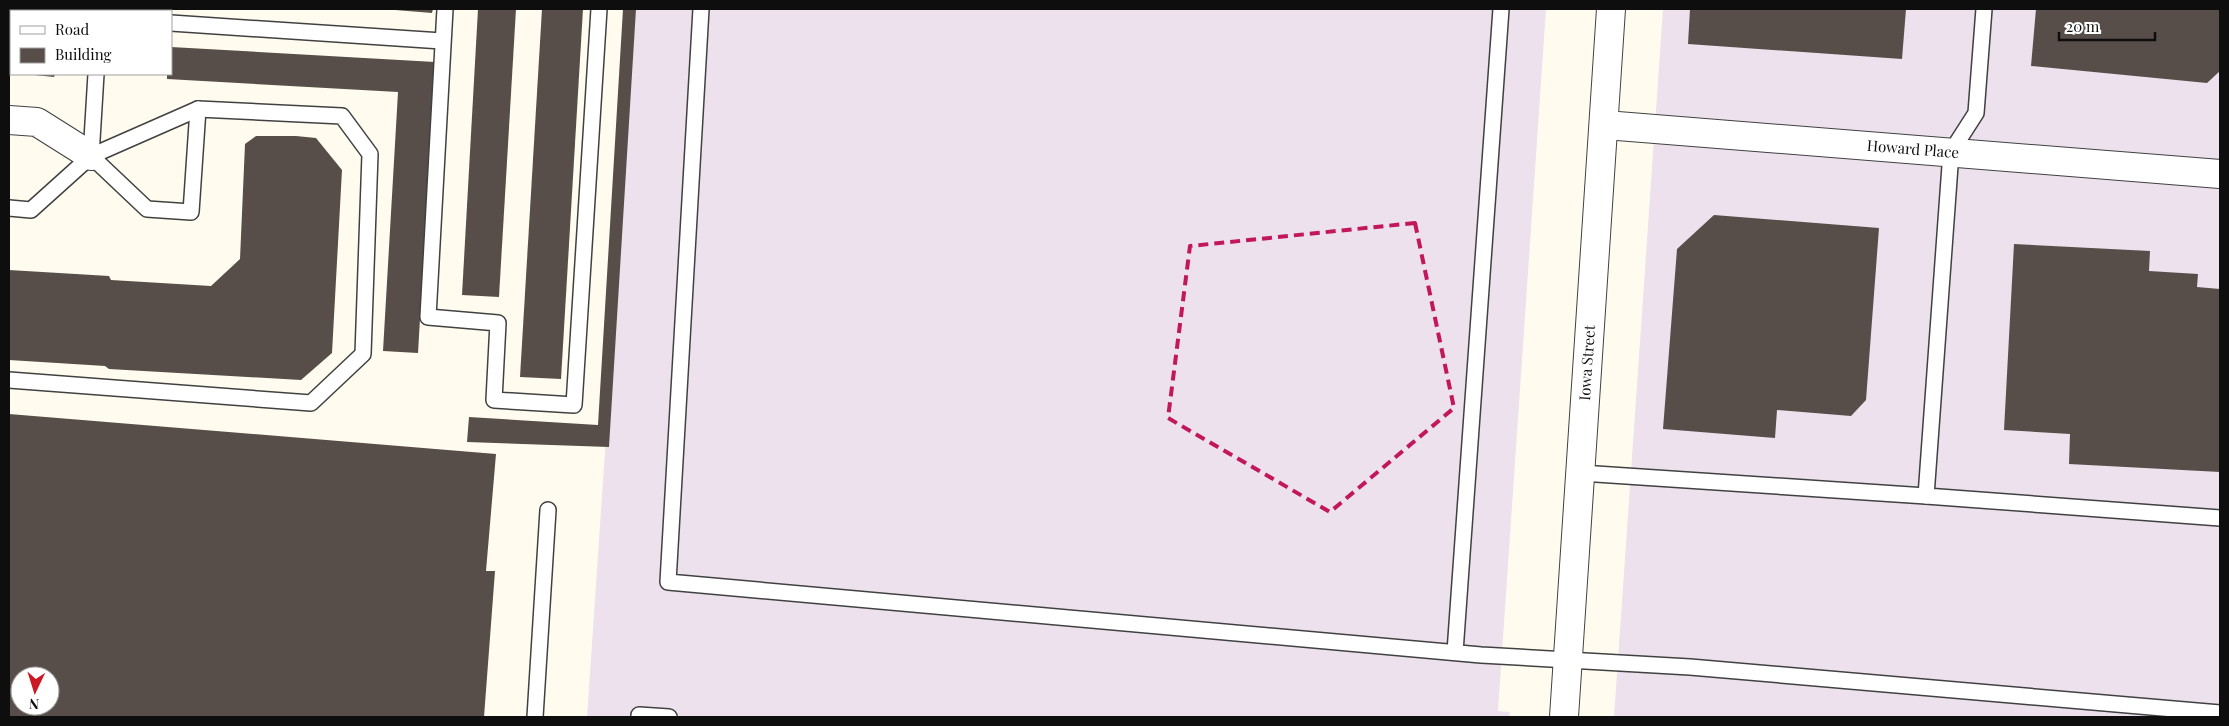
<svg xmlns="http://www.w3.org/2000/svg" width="2229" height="726" viewBox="0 0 2229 726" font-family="'Playfair Display',serif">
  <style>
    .industrial { fill: #ece1ed }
    .building { fill: #584e49; fill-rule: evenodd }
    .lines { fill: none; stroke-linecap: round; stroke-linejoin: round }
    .lane-casing { stroke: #414141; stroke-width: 18 }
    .street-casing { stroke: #414141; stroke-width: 30 }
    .lane { stroke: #fff; stroke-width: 15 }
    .street { stroke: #fff; stroke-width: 28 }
    .marked { fill: none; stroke: #c2185b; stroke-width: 4; stroke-dasharray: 10 6; stroke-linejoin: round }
    .labels { text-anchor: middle; stroke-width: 5; stroke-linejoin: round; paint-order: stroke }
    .street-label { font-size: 15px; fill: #0e0e0e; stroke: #fff }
  </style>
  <rect width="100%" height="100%" fill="#fffcef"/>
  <g class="industrial">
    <polygon points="635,9 1546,9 1498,711 1510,712 1509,717 587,717"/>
    <polygon points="1663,9 2220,9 2220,717 1614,717"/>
  </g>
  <g class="building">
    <polygon points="383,9 433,9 432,13"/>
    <polygon points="478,9 516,9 499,297 462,295"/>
    <polygon points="542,9 583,9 561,379 520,377"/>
    <polygon points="623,9 636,9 609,447 467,442 469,417 598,425"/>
    <polygon points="1690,9 1906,9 1902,59 1688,44"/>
    <polygon points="2036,9 2220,9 2220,71 2207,83 2031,66"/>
    <rect x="9" y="31" width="2" height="43"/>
    <polygon points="171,47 435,62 418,353 383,351 398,92 167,79 167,74 171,74"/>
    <polygon points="25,74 55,74 54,77"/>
    <polygon points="256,136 296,136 316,138 342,170 332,353 301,380 109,369 105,366 9,360 9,270 109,276 111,280 211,286 240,259 245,144"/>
    <polygon points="1714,215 1879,228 1866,400 1851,416 1777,410 1775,438 1663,429 1677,249"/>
    <polygon points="2014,244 2150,251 2149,271 2198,274 2197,287 2220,289 2220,472 2069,464 2070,434 2004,430"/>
    <path d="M9 414 496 454 486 571H495L484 717H9ZM20 676H50V706H20Z"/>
  </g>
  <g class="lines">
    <defs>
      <g id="lane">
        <polyline points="445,9 428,317 498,323 494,400 574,405 599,9"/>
        <polyline points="701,9 668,582 1481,655 1690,667 2220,713"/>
        <polyline points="1984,9 1976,113 1951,152 1926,496 2220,518"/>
        <polyline points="9,12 11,13"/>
        <polyline points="171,23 442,41"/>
        <polyline points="91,156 147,209 191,212 198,109"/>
        <polyline points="91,156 96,74"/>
        <polyline points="9,208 31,210 91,156 198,109 342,116 370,154 363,354 311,403 9,380"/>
        <polyline points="1581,473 1926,496"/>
        <polyline points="1455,652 1501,9"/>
        <polyline points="535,717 548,510"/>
        <polyline points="639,717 639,715 669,717"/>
      </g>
      <g id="street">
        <polyline points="9,120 37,122 91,156"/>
        <path id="s1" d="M1605 125 2220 174"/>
        <path id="s2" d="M1564 717 1611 9"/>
      </g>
    </defs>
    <use href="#lane" class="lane-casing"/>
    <use href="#street" class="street-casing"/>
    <use href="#lane" class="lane"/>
    <use href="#street" class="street"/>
  </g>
  <path class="marked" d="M1415 223 1454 408 1330 512 1168 418 1190 246Z"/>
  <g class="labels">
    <g class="street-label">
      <text dy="5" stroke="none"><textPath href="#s1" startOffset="309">Howard Place</textPath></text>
      <text dy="5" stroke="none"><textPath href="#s2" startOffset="355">Iowa Street</textPath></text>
    </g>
  </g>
  <rect width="2229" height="726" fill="none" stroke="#0e0e0e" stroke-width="20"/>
  <rect x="10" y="10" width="162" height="65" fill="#ffffff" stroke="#9f9f9f"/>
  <rect x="20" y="26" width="25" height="8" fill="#ffffff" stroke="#9f9f9f"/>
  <text x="55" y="35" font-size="15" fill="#0e0e0e">Road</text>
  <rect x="20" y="48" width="25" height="15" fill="#584e49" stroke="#9f9f9f"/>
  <text x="55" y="60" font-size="15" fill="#0e0e0e">Building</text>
  <g transform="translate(35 691) rotate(184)"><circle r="24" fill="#ffffff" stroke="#9f9f9f"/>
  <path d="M0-4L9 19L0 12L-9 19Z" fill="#cb1824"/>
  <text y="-8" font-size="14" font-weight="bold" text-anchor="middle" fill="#0e0e0e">N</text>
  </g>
  <path d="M2059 32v8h96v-8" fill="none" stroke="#0e0e0e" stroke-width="2.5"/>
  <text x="2066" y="32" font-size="15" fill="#0e0e0e" stroke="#ffffff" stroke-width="4" paint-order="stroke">20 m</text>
</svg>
